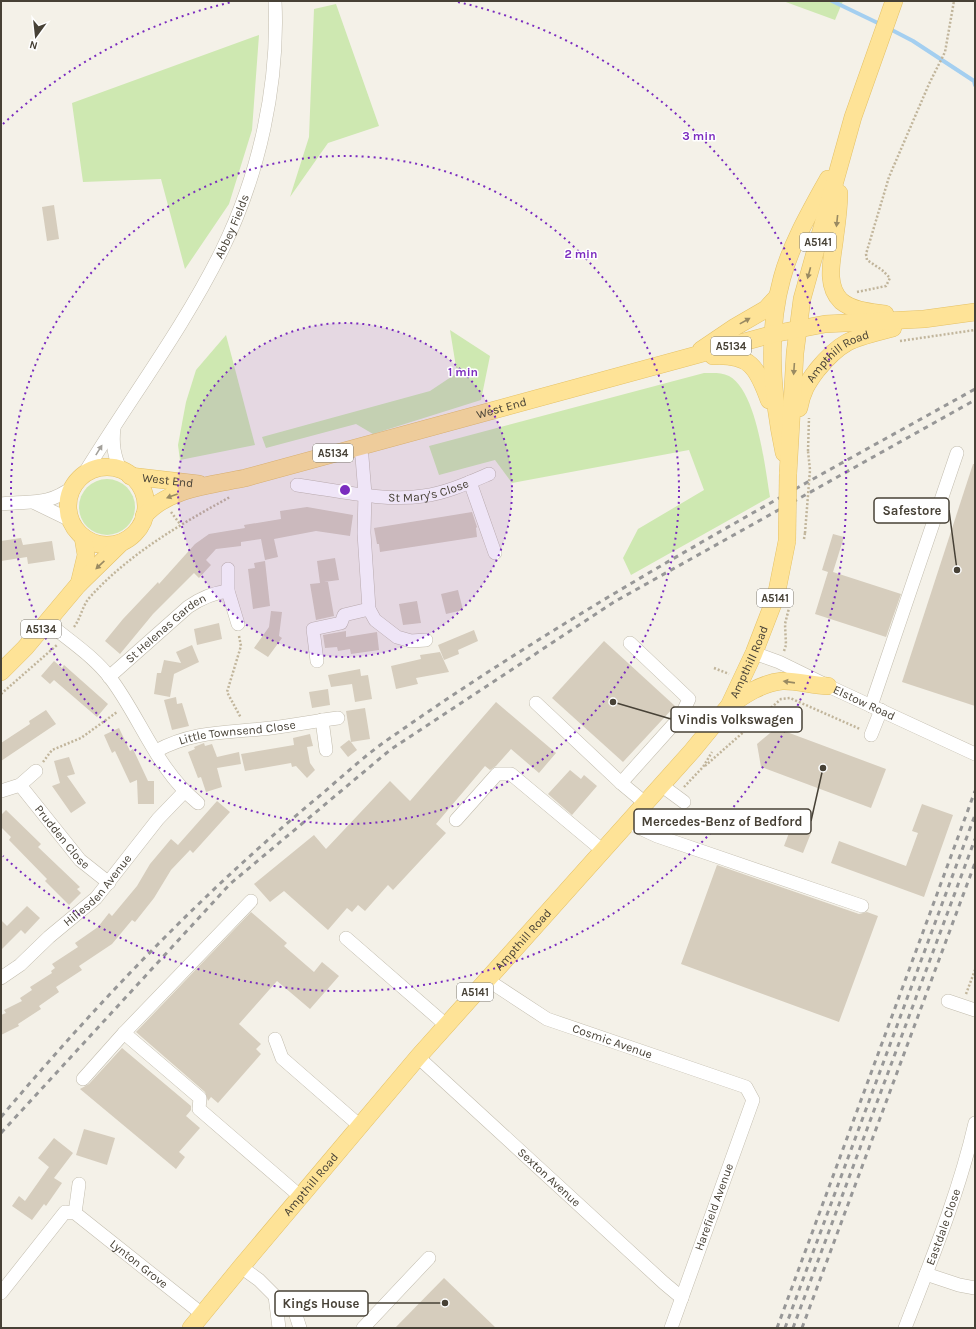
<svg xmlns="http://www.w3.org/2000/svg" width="976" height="1329" viewBox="0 0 976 1329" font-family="Karla,sans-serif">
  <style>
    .green { fill: #cee8b1 }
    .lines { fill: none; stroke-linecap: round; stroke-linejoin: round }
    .stream { stroke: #a4cff0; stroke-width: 4 }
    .building { fill: #d6cdbd }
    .minor-casing { stroke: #c2bcad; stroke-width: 14 }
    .major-casing { stroke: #e4c166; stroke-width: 18 }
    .path { stroke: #c1b59b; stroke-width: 2.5; stroke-dasharray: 2 2; stroke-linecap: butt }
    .minor { stroke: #fff; stroke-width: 13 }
    .major { stroke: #fee397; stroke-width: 17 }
    .rail { stroke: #979797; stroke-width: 3; stroke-dasharray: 5 5; stroke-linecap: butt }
    .major-bridge-casing { stroke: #e4c166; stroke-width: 18; stroke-linecap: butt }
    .path-bridge { stroke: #c1b59b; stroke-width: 2.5; stroke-dasharray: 2 2; stroke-linecap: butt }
    .major-bridge { stroke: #fee397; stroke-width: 17 }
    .oneway { fill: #998a62 }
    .oneway2 { fill: #a3a09a }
    .ring { fill: none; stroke: #7b2cbf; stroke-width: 2; stroke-dasharray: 2 4 }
    .labels { text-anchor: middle; stroke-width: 3; stroke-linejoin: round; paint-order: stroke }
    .shield { fill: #fff; stroke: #7e7a72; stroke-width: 1 }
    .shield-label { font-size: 11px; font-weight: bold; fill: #474136 }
    .street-label { font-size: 12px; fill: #474136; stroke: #fff }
    .centre { fill: #7b2cbf; stroke: #fff; stroke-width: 2 }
    .ring-label { font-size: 12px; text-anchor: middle; font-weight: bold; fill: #7b2cbf; stroke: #fff; stroke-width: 3; stroke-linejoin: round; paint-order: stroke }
    .leader { fill: none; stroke: #474136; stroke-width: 1.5 }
    .callout-dot { fill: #474136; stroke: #fff; stroke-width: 1.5 }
    .callout { fill: #fff; stroke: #474136; stroke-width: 1.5 }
    .callout-label { font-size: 13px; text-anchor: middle; font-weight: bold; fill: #474136 }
  </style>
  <rect width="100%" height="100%" fill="#f4f1e8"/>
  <g class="green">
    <polygon points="783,1 843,1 835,20"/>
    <polygon points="336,4 379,126 328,143 290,197 309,137 314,9"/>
    <polygon points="259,35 252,130 229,204 185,269 161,179 83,182 72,103"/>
    <polygon points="450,330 490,356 481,400 373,434 356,424 266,448 262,437 430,391 457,373"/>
    <polygon points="226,335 255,445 180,460 178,445 186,402 196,370"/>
    <path d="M704 373C712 373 721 372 729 376 757 391 765 468 770 497L631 575 623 558 638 529 704 490 689 450 512 483 495 460 439 475 429 446Z"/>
    <circle cx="107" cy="507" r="28"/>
  </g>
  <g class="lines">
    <g class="stream">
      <polyline points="832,1 882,25"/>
      <polyline points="888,28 913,41 974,81 975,85"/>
    </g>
  </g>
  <g class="building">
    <polygon points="54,205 59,239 47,241 42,207"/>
    <polygon points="973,464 975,464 975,706 902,682"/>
    <polygon points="307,507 353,515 350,536 316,531 274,539 278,557 265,560 261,539 241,542 241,546 216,549 206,560 211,565 199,578 194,573 153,614 120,654 105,641 123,619 158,582 159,584 195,544 209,534 245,528 244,525 281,519 280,511"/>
    <polygon points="472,512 477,527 476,528 477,537 380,552 379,544 377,544 374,528"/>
    <polygon points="833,534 844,537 833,572 901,594 886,637 815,614 828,572 822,570"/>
    <polygon points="21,538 23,545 52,541 55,560 28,564 27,557 1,561 1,541"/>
    <polygon points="335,558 339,580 324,582 328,582 334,616 316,620 310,584 320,583 317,561"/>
    <polygon points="265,561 270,606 253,609 248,569 255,568 254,563"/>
    <polygon points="458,590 463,610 446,614 441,594"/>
    <polygon points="417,601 421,623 403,625 399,604"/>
    <polygon points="271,611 282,612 279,636 282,638 268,657 254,648 269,627"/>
    <polygon points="219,623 222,639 197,645 194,629"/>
    <polygon points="474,630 478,641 458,650 459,654 444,660 438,645"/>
    <polygon points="346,631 346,637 377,632 379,650 351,654 350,649 338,651 337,647 325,648 323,635"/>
    <polygon points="604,641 675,706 623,762 552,698"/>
    <polygon points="192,645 199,662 174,674 170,697 154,694 157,673 161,673 164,660 181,663 176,652"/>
    <polygon points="440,652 449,672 416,678 418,684 396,689 391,666 421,659 420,655"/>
    <polygon points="54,661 62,668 64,665 108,704 97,717 54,680 50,684 41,676"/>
    <polygon points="360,669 361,676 368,675 372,699 355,702 352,684 331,687 328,675"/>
    <polygon points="328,689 330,705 312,708 309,692"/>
    <polygon points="176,697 177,704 182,703 189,726 172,730 164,700"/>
    <polygon points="496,702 556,753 539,773 511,749 496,766 490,770 485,766 436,824 446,833 393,890 388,885 365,911 358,905 352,912 347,908 328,930 284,891 270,902 254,884 314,835 326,849 390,781 410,801"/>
    <polygon points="365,708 370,739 351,742 357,750 348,757 340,747 349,740 351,742 346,711"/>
    <polygon points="46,710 56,724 1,761 1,743 30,724 29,721"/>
    <polygon points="119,728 130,751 133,749 148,781 154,781 154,804 138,804 137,780 130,783 115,751 112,753 104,735"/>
    <polygon points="776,728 886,769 871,808 761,767 757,744"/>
    <polygon points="310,734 313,746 307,747 310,763 315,770 307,778 296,766 292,767 291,763 245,771 241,754 294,745 293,738"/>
    <polygon points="204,743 205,746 212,744 217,757 239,752 241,764 217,768 222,787 206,792 201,777 198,778 188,752 195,749 194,747"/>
    <polygon points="69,757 75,774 67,776 86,803 71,813 52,786 60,783 54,761"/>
    <polygon points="570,770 581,779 584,775 597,786 572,815 548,794"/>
    <polygon points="217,801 230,812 193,853 190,850 171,870 154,898 135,922 132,920 112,944 79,966 82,970 56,987 59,992 39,1006 41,1009 18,1024 19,1026 1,1035 1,1015 6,1013 4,1010 22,1001 20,998 32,990 30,987 52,973 51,971 55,968 52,964 78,947 75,943 98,927 109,913 112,916 137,886 150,864 171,839 178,845"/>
    <polygon points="922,804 953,815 924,897 831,863 839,841 906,866 918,833 912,831"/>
    <polygon points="6,810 41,844 38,847 80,887 77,889 81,893 69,905 45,881 47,879 9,840 11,837 1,827 1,815"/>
    <polygon points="792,825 811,833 803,853 784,846"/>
    <polygon points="717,865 859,914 867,912 878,916 839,1022 681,964"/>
    <polygon points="27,906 40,918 25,934 21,930 1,950 1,920 7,926"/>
    <polygon points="251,912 287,943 284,946 314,972 322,962 339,976 310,1009 277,981 239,1024 261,1044 256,1049 261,1054 218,1103 211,1097 208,1101 205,1092 136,1032"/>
    <polygon points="122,1048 191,1106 191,1110 186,1116 200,1128 179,1152 185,1157 176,1169 80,1089 89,1084"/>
    <polygon points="84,1129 115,1138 107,1165 76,1155"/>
    <polygon points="54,1138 73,1153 54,1178 62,1183 46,1206 44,1204 32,1220 12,1206 19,1196 25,1201 49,1167 38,1158"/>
    <polygon points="444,1278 496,1328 395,1328"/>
  </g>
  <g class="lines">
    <defs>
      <g id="minor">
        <path d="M114 428C112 444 114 456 121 471"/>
        <polyline points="359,446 362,457 365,494 364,533 369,609 375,620 397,637 411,641 426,640"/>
        <path id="s1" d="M84 474C129 400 183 329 222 250 259 175 279 85 275 1"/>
        <polyline points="470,482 495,553"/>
        <path id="s2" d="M297 485C335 490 385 502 423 496 446 493 468 483 489 474"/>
        <polyline points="35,503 70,520"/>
        <path d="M1 504C32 500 45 507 73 487"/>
        <polyline points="228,569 228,591 238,624"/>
        <path d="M47 622C68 640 94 656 111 679 141 719 157 770 198 803"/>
        <polyline points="630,643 689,699 681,716 621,783 645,803"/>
        <path id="s3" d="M754 653 779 662 828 686 975 754"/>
        <polyline points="317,661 313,629 341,623 344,615 369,609"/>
        <path id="s4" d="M109 677 188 607C201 598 212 593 228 591"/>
        <polyline points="536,703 621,783"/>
        <polyline points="871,706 957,453"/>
        <polyline points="322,720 326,750"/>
        <polyline points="871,735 881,710"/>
        <path id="s5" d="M156 751C195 730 229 733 271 728 294 725 316 721 338 718"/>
        <path id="s6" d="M20 785 80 860 109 883"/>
        <polyline points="661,785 684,802"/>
        <polyline points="1,791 20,785 36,771"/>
        <polyline points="456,820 497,774 511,774 602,850"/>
        <polyline points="627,822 657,836 862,906"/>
        <polyline points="346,938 446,1025"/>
        <path id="s7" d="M1 978 20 965 49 937 96 898 158 819 184 792"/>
        <path id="s8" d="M486 979 547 1019 746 1087 753 1100 671 1328"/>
        <polyline points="948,1001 975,1010"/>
        <polyline points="124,1033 200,1098 199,1109 301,1197"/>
        <polyline points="275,1039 282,1058 360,1126"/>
        <path id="s9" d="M418 1057 664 1283 682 1298"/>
        <polyline points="83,1079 124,1033 251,901"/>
        <polyline points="75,1213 79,1184"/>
        <polyline points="241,1267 259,1280 275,1296 294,1309 300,1328"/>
        <polyline points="926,1274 959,1285 975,1288"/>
        <path id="s10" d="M1 1293 65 1212 75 1213 202 1314"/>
        <polyline points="275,1296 279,1328"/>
        <polyline points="363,1328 429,1258"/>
        <path id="s11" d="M905 1328C931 1261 959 1193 975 1123"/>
      </g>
      <g id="major">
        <path d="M839 193C839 207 837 222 835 236 833 257 824 284 841 301 853 311 871 312 885 314"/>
        <polyline points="701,350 735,327 766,309 777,297"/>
        <path d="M713 356C750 354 757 367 769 400"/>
        <path id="s12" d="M799 408C802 392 807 383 817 370 843 338 855 338 893 328"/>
        <path d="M784 453C772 396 766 335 782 278 791 244 811 210 828 179"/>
        <circle cx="107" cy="506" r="39"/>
        <polyline points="788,474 795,353 802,299 853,117 894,1"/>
        <path id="s13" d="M130 476 199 484"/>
        <path id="s14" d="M144 516C168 488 211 485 245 478L773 334 825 324 924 319 975 312"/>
        <polyline points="79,584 86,555 83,537"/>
        <polyline points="1,672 25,648 78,585 121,543"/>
        <path d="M729 706C744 695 762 683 782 681 795 680 814 686 828 686"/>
        <path id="s15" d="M191 1328 241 1267 418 1057 692 751 729 706 754 653 776 596 787 541"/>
      </g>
    </defs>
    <use href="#minor" class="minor-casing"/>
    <use href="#major" class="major-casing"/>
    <g class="path">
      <polyline points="857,292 886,286 890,278 882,270 867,260 866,254 889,177 929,84 945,52 954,1"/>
      <polyline points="900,341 975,330"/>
      <polyline points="808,451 809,418"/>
      <polyline points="171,512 180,524"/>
      <polyline points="804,539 805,533"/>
      <path d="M74 627C81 618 82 606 90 597 129 554 179 525 230 497"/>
      <polyline points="239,636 241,646 227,692 241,718"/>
      <polyline points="784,651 786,645 785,624 789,608"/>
      <polyline points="714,668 729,674"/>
      <polyline points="1,694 57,645"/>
      <polyline points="43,762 52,750 81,738 117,712"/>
      <polyline points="705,766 781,699 790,698 860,729"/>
      <polyline points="684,787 703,767 712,752"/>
      <polyline points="966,994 975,970"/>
    </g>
    <use href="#minor" class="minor"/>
    <use href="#major" class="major"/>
    <g class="rail">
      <path d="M1 1117C97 1003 202 893 317 798 342 777 366 754 393 736 577 607 779 498 975 389"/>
      <polyline points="1,1133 230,884 390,750 614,602 975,400"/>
      <polyline points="777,1328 975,791"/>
      <polyline points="785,1328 975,815"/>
      <polyline points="793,1328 975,839"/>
      <polyline points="802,1328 975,863"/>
    </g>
    <defs>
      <polyline id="major-bridge" points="787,541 788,474"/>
    </defs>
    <use href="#major-bridge" class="major-bridge-casing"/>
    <polyline class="path-bridge" points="805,533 810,470 808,451"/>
    <use href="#major-bridge" class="major-bridge"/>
  </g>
  <defs><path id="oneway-solid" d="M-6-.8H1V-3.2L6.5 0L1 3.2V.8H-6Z"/></defs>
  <g class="oneway">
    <use href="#oneway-solid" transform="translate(837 221) rotate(96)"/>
    <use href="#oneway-solid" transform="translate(809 273) rotate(105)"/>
    <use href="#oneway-solid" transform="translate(745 321) rotate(-29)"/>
    <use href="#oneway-solid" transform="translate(794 369) rotate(94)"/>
    <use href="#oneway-solid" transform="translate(172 496) rotate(160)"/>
    <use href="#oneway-solid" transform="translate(100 565) rotate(137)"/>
    <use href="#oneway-solid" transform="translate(789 682) rotate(-172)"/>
  </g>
  <use class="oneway2" href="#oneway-solid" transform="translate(99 450) rotate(-58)"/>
  <circle cx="345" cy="490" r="167" fill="#7b2cbf" fill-opacity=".12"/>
  <g class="ring">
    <circle cx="345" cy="490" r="167"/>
    <circle cx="345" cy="490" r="334"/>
    <path d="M3 124A501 501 0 0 1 232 2M458 2A501 501 0 1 1 3 856"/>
  </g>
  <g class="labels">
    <g class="shield">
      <rect x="800" y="233" width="36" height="18" rx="3"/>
      <rect x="711" y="337" width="40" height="18" rx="3"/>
      <rect x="313" y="444" width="40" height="18" rx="3"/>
      <rect x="757" y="589" width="36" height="18" rx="3"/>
      <rect x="21" y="620" width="40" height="18" rx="3"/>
      <rect x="457" y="983" width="36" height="18" rx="3"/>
    </g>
    <g class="shield-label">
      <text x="818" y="246">A5141</text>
      <text x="731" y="350">A5134</text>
      <text x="333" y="457">A5134</text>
      <text x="775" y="602">A5141</text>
      <text x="41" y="633">A5134</text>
      <text x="475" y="996">A5141</text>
    </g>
    <g class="street-label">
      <text dy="4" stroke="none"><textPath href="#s1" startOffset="289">Abbey Fields</textPath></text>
      <text dy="4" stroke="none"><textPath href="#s12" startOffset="68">Ampthill Road</textPath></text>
      <text dy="4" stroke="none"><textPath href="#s14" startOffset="376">West End</textPath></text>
      <text dy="4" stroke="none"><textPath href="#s13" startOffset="38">West End</textPath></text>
      <text dy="4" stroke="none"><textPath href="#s2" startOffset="133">St Mary's Close</textPath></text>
      <text dy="4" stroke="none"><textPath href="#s4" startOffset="75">St Helenas Garden</textPath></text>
      <text dy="4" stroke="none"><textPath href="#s15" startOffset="871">Ampthill Road</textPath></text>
      <text dy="4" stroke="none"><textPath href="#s3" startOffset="121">Elstow Road</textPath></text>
      <text dy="4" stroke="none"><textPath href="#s5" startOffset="84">Little Townsend Close</textPath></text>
      <text dy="4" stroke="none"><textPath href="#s6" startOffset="67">Prudden Close</textPath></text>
      <text dy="4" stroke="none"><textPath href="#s7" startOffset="131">Hillesden Avenue</textPath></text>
      <text dy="4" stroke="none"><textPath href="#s15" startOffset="511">Ampthill Road</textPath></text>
      <text dy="4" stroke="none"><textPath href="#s8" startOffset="142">Cosmic Avenue</textPath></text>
      <text dy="4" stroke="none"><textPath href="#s9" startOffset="178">Sexton Avenue</textPath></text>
      <text dy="4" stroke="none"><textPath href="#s15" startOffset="187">Ampthill Road</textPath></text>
      <text transform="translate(714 1207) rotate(-70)" y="4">Harefield Avenue</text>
      <text dy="4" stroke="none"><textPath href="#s11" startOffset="108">Eastdale Close</textPath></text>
      <text dy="4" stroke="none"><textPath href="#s10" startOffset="195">Lynton Grove</textPath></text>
    </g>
  </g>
  <circle cx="345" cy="490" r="6" class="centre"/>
  <g class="ring-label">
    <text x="699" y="140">3 min</text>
    <text x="581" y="258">2 min</text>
    <text x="463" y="376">1 min</text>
  </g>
  <path class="leader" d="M957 570L949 510M613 702L671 719M823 768L811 821M445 1303L368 1303"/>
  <g class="callout-dot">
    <circle cx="957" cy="570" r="4"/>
    <circle cx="613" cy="702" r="4"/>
    <circle cx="823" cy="768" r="4"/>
    <circle cx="445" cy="1303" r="4"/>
  </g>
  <g class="callout">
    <rect x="874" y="498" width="75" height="25" rx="4"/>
    <rect x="671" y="707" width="131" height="25" rx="4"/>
    <rect x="634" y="809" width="177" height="25" rx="4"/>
    <rect x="275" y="1291" width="93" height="25" rx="4"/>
  </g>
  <g class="callout-label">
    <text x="912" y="515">Safestore</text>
    <text x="736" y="724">Vindis Volkswagen</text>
    <text x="722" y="826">Mercedes-Benz of Bedford</text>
    <text x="321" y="1308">Kings House</text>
  </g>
  <rect width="976" height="1329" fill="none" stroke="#474136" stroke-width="4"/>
  <g transform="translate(36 36) rotate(195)" stroke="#ffffff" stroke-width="3" paint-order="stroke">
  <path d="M0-3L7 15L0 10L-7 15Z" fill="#474136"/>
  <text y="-6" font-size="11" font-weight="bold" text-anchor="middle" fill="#474136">N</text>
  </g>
</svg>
